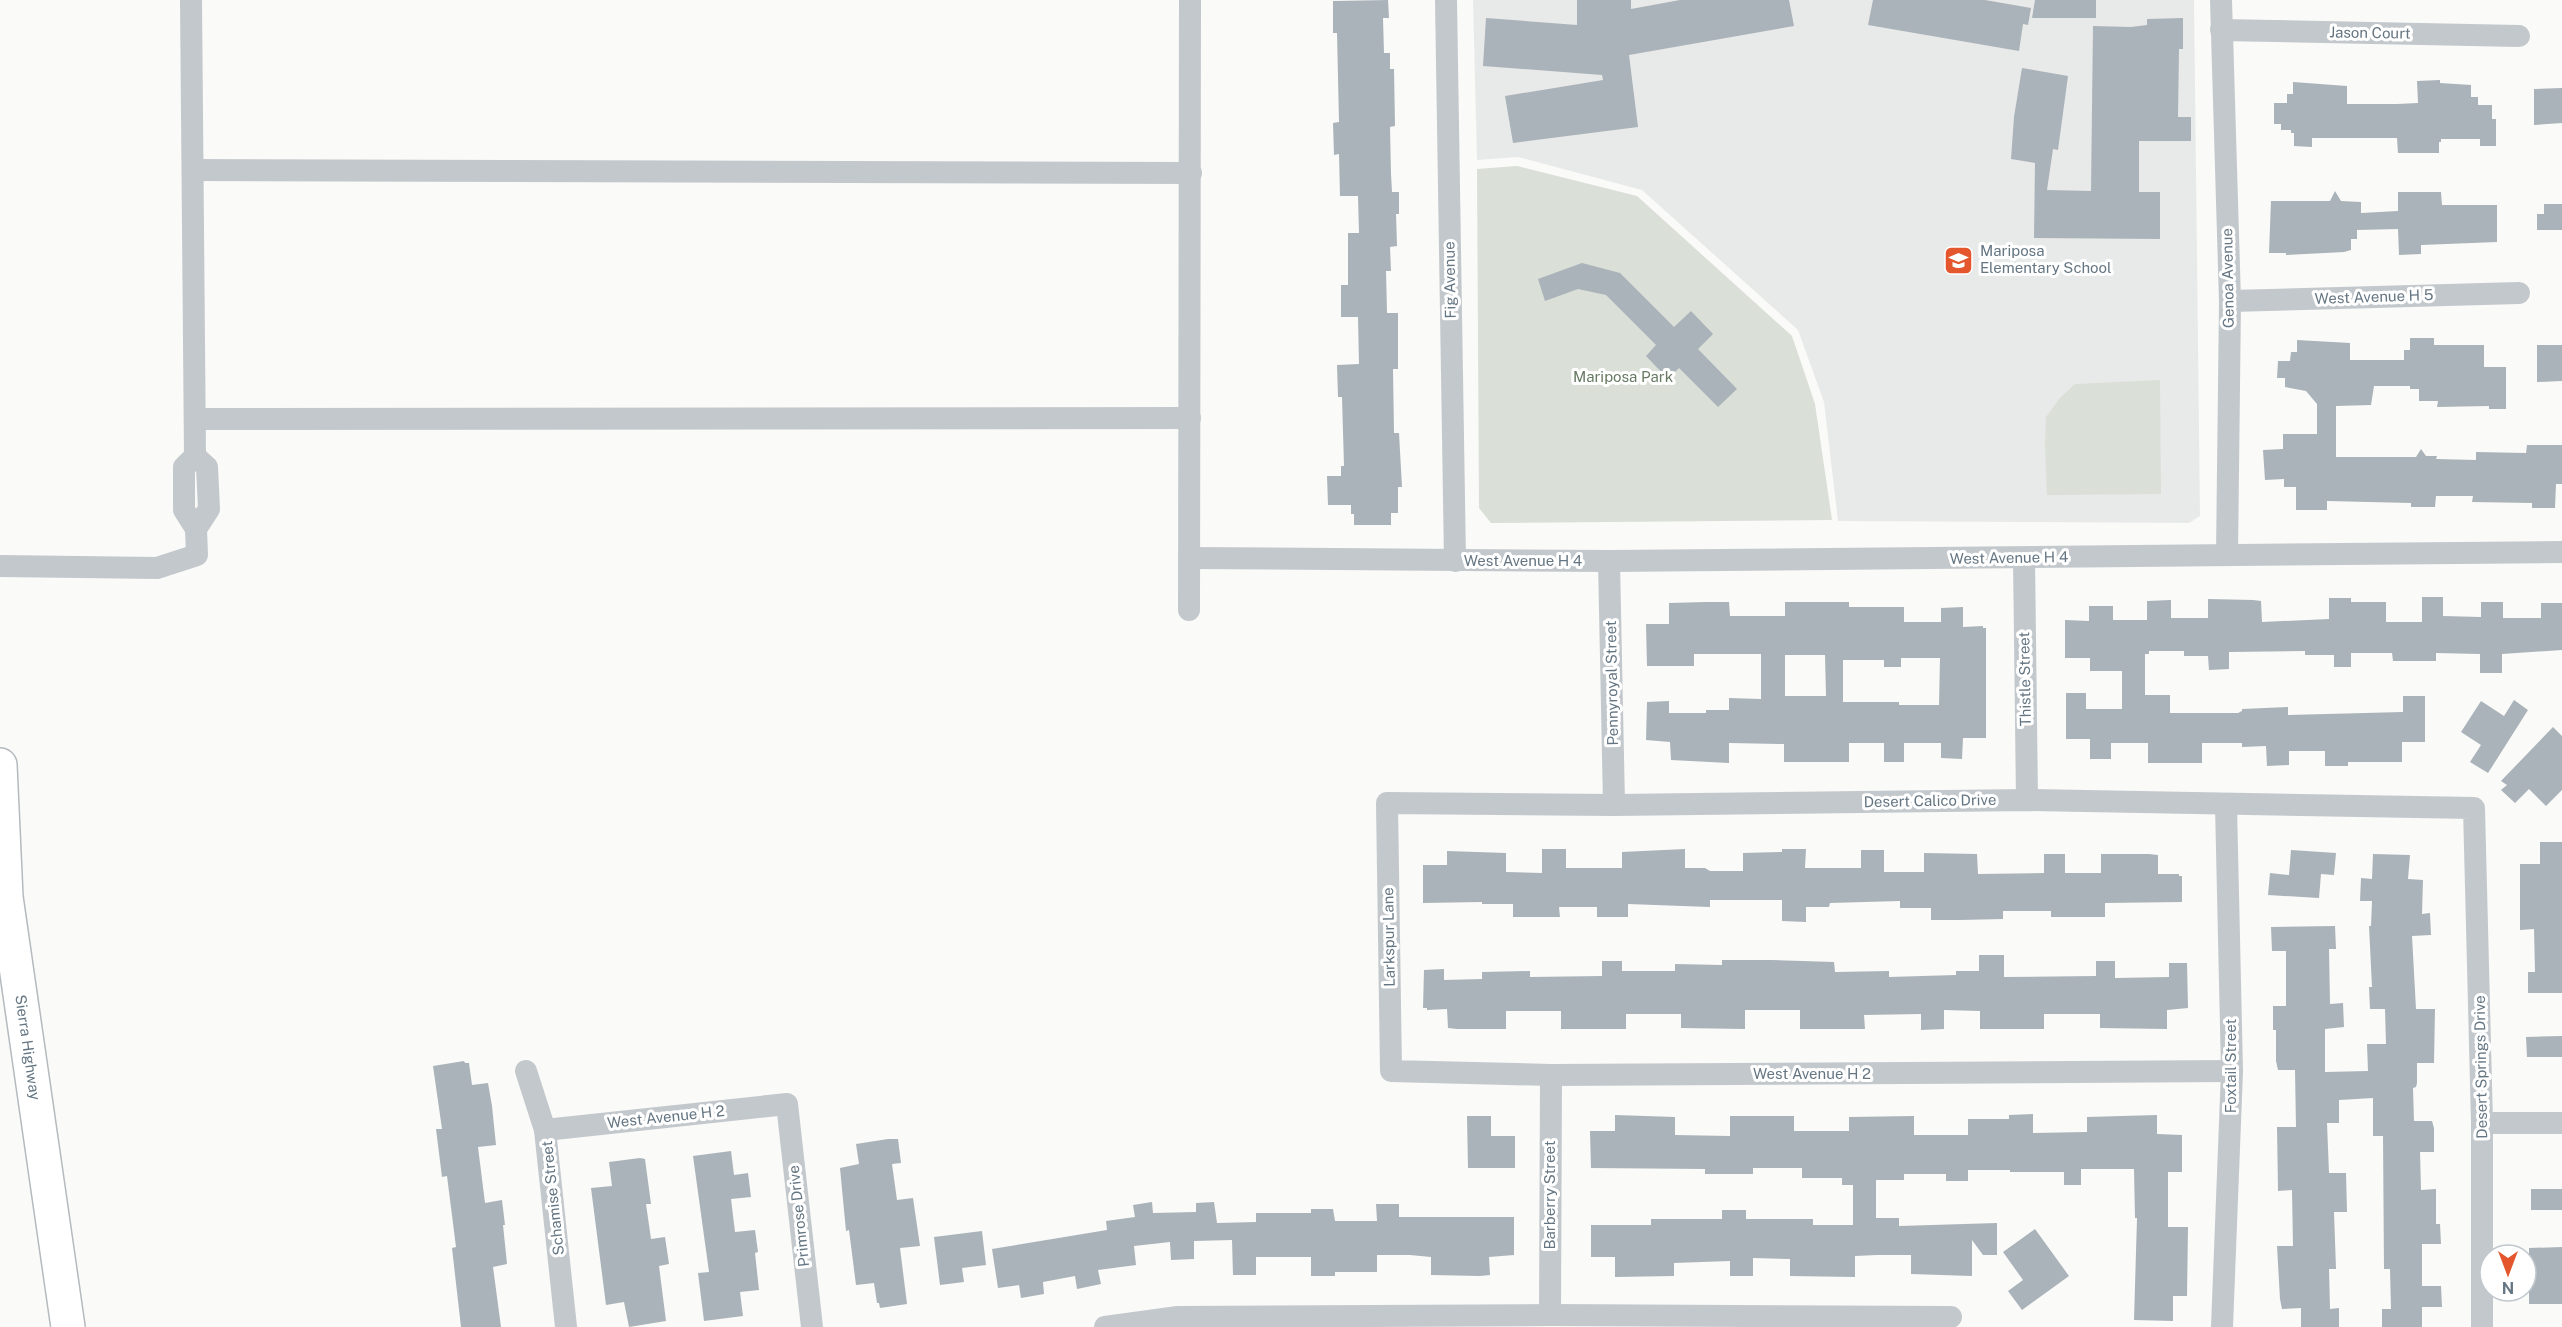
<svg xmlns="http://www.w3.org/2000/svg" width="2562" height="1327" viewBox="0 0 2562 1327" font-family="'Public Sans',sans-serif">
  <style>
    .built { fill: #e8e9e9 }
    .green { fill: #dadfd7 }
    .building { fill: #aab3b9; fill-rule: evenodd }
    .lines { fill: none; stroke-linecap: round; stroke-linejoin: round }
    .primary-casing { stroke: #b5babe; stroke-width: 36 }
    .street { stroke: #c3c8cc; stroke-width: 22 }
    .primary { stroke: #fff; stroke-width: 33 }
    .labels { text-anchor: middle; stroke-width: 6; stroke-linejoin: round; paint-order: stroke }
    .street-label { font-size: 15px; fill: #657683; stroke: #fff }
    .poi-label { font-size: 15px; fill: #657683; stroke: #fff; text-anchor: start }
    .park-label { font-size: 15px; fill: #687a64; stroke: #fff }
  </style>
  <rect width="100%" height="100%" fill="#fafaf8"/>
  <polygon class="built" points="1473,0 2194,0 2200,516 2189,523 1838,521 1824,402 1798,330 1642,190 1518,157 1477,160"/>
  <g class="green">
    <polygon points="1517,166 1637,196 1792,336 1815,404 1832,520 1491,523 1479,508 1477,169"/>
    <polygon points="2160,380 2161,494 2047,495 2045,445 2046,417 2060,398 2075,384"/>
  </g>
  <g class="building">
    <polygon points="1388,0 1389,18 1383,18 1384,53 1390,53 1390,69 1394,69 1395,126 1390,127 1391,174 1392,192 1399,192 1399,214 1396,214 1397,246 1390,247 1391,271 1386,271 1387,313 1398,313 1398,369 1393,369 1394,433 1399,433 1402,487 1398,487 1398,513 1391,513 1391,525 1354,525 1354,514 1351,514 1351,505 1328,505 1327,476 1341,476 1341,466 1344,466 1342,397 1338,397 1337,365 1359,364 1358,317 1341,317 1341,285 1348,285 1348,233 1359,233 1358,196 1340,196 1339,154 1334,155 1333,123 1339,122 1337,33 1333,33 1333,1"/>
    <polygon points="1577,0 1631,0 1631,9 1680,0 1789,0 1794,26 1629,55 1638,127 1513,143 1505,96 1603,80 1602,75 1483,66 1486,18 1577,25"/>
    <polygon points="1873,0 1985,0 2031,8 2028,25 2023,24 2019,51 1868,25"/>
    <polygon points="2035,0 2096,0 2096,18 2032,18"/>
    <polygon points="2183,18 2183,49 2179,49 2178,117 2191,117 2191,141 2139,141 2139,192 2160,192 2160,239 2034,238 2035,163 2011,159 2014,117 2022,68 2068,76 2058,150 2053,149 2047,190 2091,191 2093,26 2131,27 2147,25 2147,19"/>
    <polygon points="2440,80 2440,83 2471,85 2471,97 2478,97 2478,105 2492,105 2492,119 2496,119 2496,146 2480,146 2480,139 2441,139 2441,142 2439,142 2439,153 2398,153 2397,138 2312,138 2312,147 2294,146 2294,133 2291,133 2291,130 2281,130 2281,124 2274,124 2274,103 2287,103 2287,94 2293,94 2293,82 2347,86 2347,104 2397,104 2418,103 2417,81"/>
    <polygon points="2562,88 2562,123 2534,125 2534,89"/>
    <polygon points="2335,191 2341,201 2361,202 2361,213 2398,211 2398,192 2441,192 2442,205 2497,205 2497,242 2421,245 2421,254 2399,255 2398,229 2357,230 2357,239 2351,239 2351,250 2344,252 2286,255 2286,253 2269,253 2271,201 2330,201"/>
    <polygon points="2544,204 2562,204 2562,230 2537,230 2537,214 2544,214"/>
    <polygon points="1582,263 1620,273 1674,327 1691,311 1713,334 1698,349 1737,389 1718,407 1679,368 1668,379 1646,356 1656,345 1606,295 1578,289 1545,301 1538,279"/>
    <polygon points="2410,338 2434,338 2434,345 2484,345 2484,367 2506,367 2506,409 2489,409 2489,406 2437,407 2438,401 2419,401 2419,389 2410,389 2410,386 2374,386 2371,405 2336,406 2336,457 2416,457 2421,449 2426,456 2437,456 2436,459 2476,460 2476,452 2526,453 2527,445 2562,445 2562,484 2556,484 2555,508 2532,508 2532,503 2472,502 2473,496 2436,496 2435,507 2411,507 2411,503 2327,501 2327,510 2296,510 2296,487 2284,487 2284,479 2265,480 2263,450 2283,449 2283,434 2317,434 2317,404 2306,391 2285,387 2285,378 2277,378 2278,361 2290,361 2291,352 2297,352 2297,340 2350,343 2350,360 2404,360 2404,350 2410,350"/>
    <polygon points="2537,345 2562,345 2562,381 2537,382"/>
    <polygon points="2422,597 2443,597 2443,616 2481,617 2481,602 2503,602 2503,618 2541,618 2541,603 2562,603 2562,650 2502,654 2502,673 2480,673 2480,654 2436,653 2436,661 2393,661 2392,653 2351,653 2351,667 2334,667 2334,655 2305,655 2305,651 2229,652 2229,669 2209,670 2208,656 2184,656 2184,651 2149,651 2149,654 2145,654 2145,695 2170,695 2170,713 2238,713 2242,711 2242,709 2288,707 2288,715 2403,712 2403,696 2425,696 2425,742 2402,742 2402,762 2348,762 2348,766 2325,766 2325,751 2289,751 2289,765 2267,766 2266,746 2242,747 2242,743 2202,743 2202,763 2148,763 2148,743 2111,743 2111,759 2090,759 2090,739 2066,739 2066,693 2086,693 2086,709 2122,709 2122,671 2090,671 2090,658 2065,658 2065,620 2089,621 2089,606 2113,606 2113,620 2147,620 2147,601 2171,600 2171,618 2208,618 2208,599 2253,600 2261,601 2262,622 2329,619 2329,598 2351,598 2351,602 2386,602 2386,622 2422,622"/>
    <path d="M1706 602H1729L1730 616H1785V602H1849V607H1904V622H1941V608L1963 607V627L1983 626V628H1986V738H1963L1962 759 1941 758V743H1904V762H1884V743H1849V762H1784V744L1729 743V763L1671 760 1670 742 1646 740 1647 702 1669 701V713H1706V710H1729V698L1761 699V654H1694V666H1647L1646 624H1669V603ZM1785 655H1825L1826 696H1785ZM1901 658H1940L1939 705H1899V702H1843V660H1884V667H1901Z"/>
    <polygon points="2514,700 2528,710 2488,773 2470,762 2481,745 2461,732 2481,701 2504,716"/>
    <polygon points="2553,727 2562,736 2562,790 2546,806 2529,789 2515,803 2501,790 2507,785 2501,781"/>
    <polygon points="2540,842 2562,842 2562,993 2528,993 2528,972 2535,972 2534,929 2520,930 2520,864 2540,864"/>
    <polygon points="1542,849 1566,849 1566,868 1622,868 1622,852 1685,849 1685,868 1705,868 1710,871 1743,871 1743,853 1782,852 1782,849 1806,849 1805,868 1861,868 1861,850 1884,850 1884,872 1924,872 1924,853 1977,854 1978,874 2044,873 2044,854 2065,854 2065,873 2101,873 2101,854 2149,854 2158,855 2158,874 2179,874 2179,876 2182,876 2182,902 2105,903 2105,917 2051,917 2051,911 2003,911 2003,919 1960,920 1931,920 1931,908 1900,908 1900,901 1830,903 1829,907 1806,907 1806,922 1782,921 1782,900 1710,900 1710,907 1628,904 1628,917 1597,917 1597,907 1559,907 1560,917 1513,917 1513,904 1482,904 1482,902 1423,903 1423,865 1447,865 1447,851 1506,853 1506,872 1542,873"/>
    <polygon points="2291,850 2336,853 2334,875 2321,874 2319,898 2268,895 2270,873 2289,875"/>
    <polygon points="2373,854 2410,855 2408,879 2423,880 2422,914 2430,913 2431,935 2412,936 2416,1009 2435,1009 2434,1063 2417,1063 2417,1083 2416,1087 2413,1088 2414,1121 2432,1121 2434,1128 2434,1152 2420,1152 2421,1190 2436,1189 2436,1224 2440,1224 2441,1244 2422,1244 2422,1286 2441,1286 2442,1307 2422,1307 2422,1327 2382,1327 2382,1309 2391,1309 2390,1269 2384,1269 2383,1136 2373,1136 2373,1098 2339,1100 2339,1123 2327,1123 2329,1173 2346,1173 2347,1212 2334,1212 2336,1269 2329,1269 2330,1309 2339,1308 2339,1327 2301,1327 2301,1308 2282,1309 2280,1299 2277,1246 2293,1246 2292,1190 2278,1191 2277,1127 2296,1127 2295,1070 2278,1070 2276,1061 2276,1030 2273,1030 2273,1006 2286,1006 2286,951 2272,951 2271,927 2335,926 2336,949 2329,949 2330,1004 2343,1003 2344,1027 2325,1029 2325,1072 2368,1071 2367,1044 2386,1044 2385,1009 2370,1009 2369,987 2372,987 2369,926 2371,926 2372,901 2360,901 2361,878 2372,879"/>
    <polygon points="1979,955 2004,955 2004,977 2096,976 2096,961 2115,961 2115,978 2169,977 2169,963 2187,963 2188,1008 2167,1010 2167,1029 2100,1028 2100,1014 2044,1014 2044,1029 1980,1029 1980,1011 1944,1010 1944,1029 1921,1030 1921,1014 1864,1015 1865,1029 1800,1029 1800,1010 1745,1010 1745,1029 1681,1028 1681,1014 1626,1014 1626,1029 1561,1029 1561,1011 1506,1011 1506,1029 1457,1029 1448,1028 1447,1009 1427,1010 1427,1008 1423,1008 1424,970 1444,969 1444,980 1482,979 1482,972 1530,971 1530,977 1602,976 1602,961 1622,961 1622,971 1675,971 1675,964 1722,965 1722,960 1772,960 1834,962 1835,972 1889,971 1889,977 1956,975 1956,971 1979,971"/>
    <polygon points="2562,1036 2562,1057 2527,1057 2526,1037"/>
    <polygon points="464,1061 465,1063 469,1063 472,1085 488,1083 492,1106 496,1145 478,1147 485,1203 502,1200 505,1225 503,1225 507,1264 493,1267 501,1327 461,1327 452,1248 456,1247 447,1176 442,1177 436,1129 442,1129 433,1066"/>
    <polygon points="2033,1114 2033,1133 2087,1132 2087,1117 2157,1115 2157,1134 2182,1135 2182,1172 2168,1172 2168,1227 2188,1227 2187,1296 2173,1296 2173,1321 2134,1320 2137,1218 2135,1218 2134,1169 2081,1169 2081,1185 2064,1185 2064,1172 2010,1172 2010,1170 1968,1170 1968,1181 1946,1181 1946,1174 1904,1174 1904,1180 1876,1180 1876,1218 1899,1218 1899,1226 1997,1223 1997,1255 1983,1255 1972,1240 1972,1276 1911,1274 1911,1255 1877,1255 1855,1256 1855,1277 1790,1276 1790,1259 1753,1258 1753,1276 1730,1276 1730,1261 1674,1263 1674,1276 1615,1277 1615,1257 1591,1257 1591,1225 1651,1225 1651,1219 1722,1219 1722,1210 1746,1210 1746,1219 1813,1219 1813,1225 1853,1225 1853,1185 1842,1185 1842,1178 1802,1178 1802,1168 1753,1168 1753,1174 1705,1174 1705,1169 1591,1168 1590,1131 1615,1131 1615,1115 1675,1117 1675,1135 1730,1136 1730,1116 1794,1116 1794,1131 1849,1131 1849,1117 1914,1116 1914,1135 1968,1135 1968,1119 2009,1119 2009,1115"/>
    <polygon points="1467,1116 1491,1116 1491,1136 1515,1136 1515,1168 1468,1168"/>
    <polygon points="888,1139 898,1139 901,1163 892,1164 897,1200 913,1198 920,1246 900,1248 907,1304 880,1308 879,1303 877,1303 874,1283 856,1285 849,1230 846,1231 840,1168 859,1164 856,1144"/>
    <polygon points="731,1151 734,1175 748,1173 751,1197 731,1199 735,1232 755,1230 758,1252 755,1253 759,1290 740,1292 743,1316 704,1321 698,1273 709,1272 693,1156"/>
    <polygon points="640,1158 645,1159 651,1204 646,1204 651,1239 665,1237 669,1264 659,1266 666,1321 629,1327 624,1302 606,1305 591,1188 612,1186 609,1162"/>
    <rect x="2531" y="1189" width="31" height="21"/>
    <polygon points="1152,1202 1153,1213 1196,1212 1196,1203 1214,1202 1217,1223 1256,1222 1256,1213 1311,1213 1311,1209 1333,1209 1335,1221 1377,1221 1376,1204 1399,1204 1399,1217 1514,1217 1514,1255 1489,1257 1490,1275 1480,1276 1431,1275 1431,1257 1410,1255 1377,1255 1377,1272 1335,1272 1335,1276 1311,1276 1311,1257 1256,1257 1256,1275 1233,1275 1232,1240 1194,1241 1194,1259 1171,1260 1170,1242 1134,1246 1136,1265 1098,1270 1101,1284 1077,1289 1075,1276 1043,1282 1044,1294 1021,1298 1019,1285 998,1288 992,1249 1107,1230 1106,1221 1135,1217 1133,1205"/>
    <polygon points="2035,1229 2069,1276 2022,1310 2008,1291 2023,1280 2003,1252"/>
    <polygon points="982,1231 986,1265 962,1268 964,1282 940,1285 934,1237"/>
    <polygon points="2562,1247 2562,1304 2529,1304 2529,1248"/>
  </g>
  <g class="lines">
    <defs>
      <g id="primary">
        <path id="s1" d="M0 765 6 897 68 1327"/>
      </g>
    </defs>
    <use href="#primary" class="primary-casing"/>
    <g class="street">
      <polyline points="191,0 195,456 184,467 184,510 196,529"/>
      <polyline points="1446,0 1455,561"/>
      <polyline points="2221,0 2230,301 2227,555"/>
      <polyline points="2221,30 2519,36"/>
      <polyline points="193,170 1191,173"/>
      <polyline points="2230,301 2519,293"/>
      <polyline points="195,419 1190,418"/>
      <polyline points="1190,558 1609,561 2562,552"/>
      <polyline points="2024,558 2027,800"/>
      <polyline points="1609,561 1614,805"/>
      <polyline points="0,566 157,568 197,555 196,529 209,509 207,467 195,456"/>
      <polyline points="1189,610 1190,0"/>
      <polyline points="526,1071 545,1130 566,1327"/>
      <polyline points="2232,1071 1551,1075 1391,1071 1387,803 1614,805 2027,800 2474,808 2482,1123 2482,1327"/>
      <polyline points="2482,1123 2562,1123"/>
      <polyline points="545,1130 787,1104 812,1327"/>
      <polyline points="1550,1315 1551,1075"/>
      <polyline points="1105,1327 1178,1317 1550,1315 1951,1317"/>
      <polyline points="2222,1327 2232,1071 2226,805"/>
    </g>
    <use href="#primary" class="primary"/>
  </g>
  <defs>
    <symbol id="school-square" viewBox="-11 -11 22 22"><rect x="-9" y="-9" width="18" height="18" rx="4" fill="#e4572e" stroke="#fff"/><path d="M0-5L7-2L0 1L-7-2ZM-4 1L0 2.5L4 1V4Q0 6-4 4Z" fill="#fff"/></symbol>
  </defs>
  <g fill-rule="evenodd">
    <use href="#school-square" x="1942" y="244" width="33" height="33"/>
  </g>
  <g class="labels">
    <g class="street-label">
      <text transform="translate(2370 33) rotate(1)" y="5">Jason Court</text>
      <text transform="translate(2228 278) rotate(-91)" y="5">Genoa Avenue</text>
      <text transform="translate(1450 280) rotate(-91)" y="5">Fig Avenue</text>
      <text transform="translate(2374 297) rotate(-2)" y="5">West Avenue H 5</text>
      <text transform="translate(2009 558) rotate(-1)" y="5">West Avenue H 4</text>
      <text x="1523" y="566">West Avenue H 4</text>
      <text transform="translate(2025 679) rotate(-91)" y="5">Thistle Street</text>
      <text transform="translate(1612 683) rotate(-91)" y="5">Pennyroyal Street</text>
      <text transform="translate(1930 801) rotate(-1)" y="5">Desert Calico Drive</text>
      <text transform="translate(1389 937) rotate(-91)" y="5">Larkspur Lane</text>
      <text dy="5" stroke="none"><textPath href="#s1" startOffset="284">Sierra Highway</textPath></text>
      <text transform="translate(2231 1066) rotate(-90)" y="5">Foxtail Street</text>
      <text transform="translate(2481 1067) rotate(-91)" y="5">Desert Springs Drive</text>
      <text x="1812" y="1079">West Avenue H 2</text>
      <text transform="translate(666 1117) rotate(-6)" y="5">West Avenue H 2</text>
      <text transform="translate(1550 1195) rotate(-90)" y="5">Barberry Street</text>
      <text transform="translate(553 1198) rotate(-96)" y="5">Schamise Street</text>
      <text transform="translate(799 1216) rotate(-96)" y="5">Primrose Drive</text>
    </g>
    <g class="poi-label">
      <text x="1980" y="256">Mariposa<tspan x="1980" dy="17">Elementary School</tspan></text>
    </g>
    <g class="park-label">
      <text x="1623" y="382">Mariposa Park</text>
    </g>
  </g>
  <g transform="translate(2508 1273) rotate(180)"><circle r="28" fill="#ffffff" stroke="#c1c8cd" stroke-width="1.5"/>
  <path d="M0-4.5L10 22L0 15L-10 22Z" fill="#e4572e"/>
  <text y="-9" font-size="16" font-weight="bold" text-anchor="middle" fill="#657683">N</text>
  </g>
</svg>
